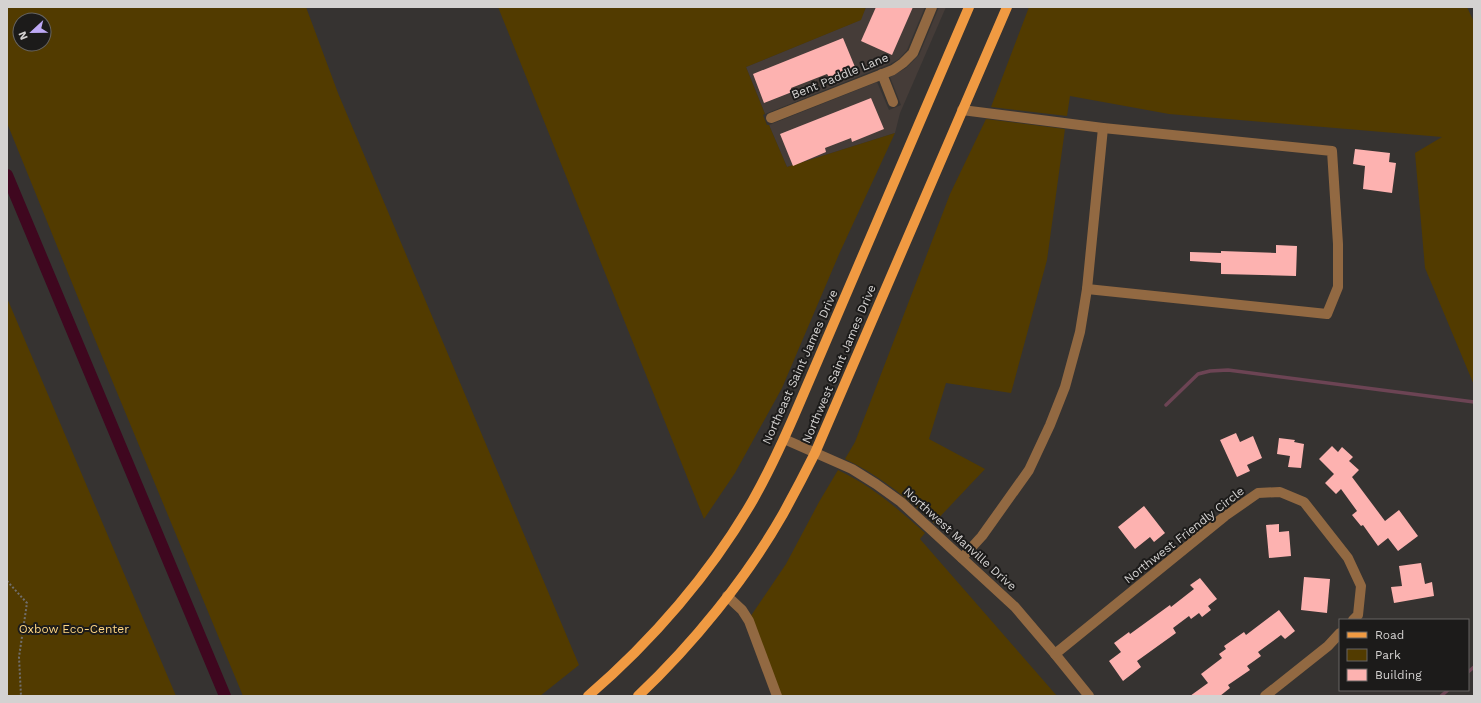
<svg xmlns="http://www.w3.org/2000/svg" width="1481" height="703" viewBox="0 0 1481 703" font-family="'Work Sans',sans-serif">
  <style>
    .built { fill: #453c38 }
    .green { fill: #523b00; fill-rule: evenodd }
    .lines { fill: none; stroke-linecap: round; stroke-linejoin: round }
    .stream { stroke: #6c4454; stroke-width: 3.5 }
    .canal { stroke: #3f071f; stroke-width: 12 }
    .building { fill: #fdb2b0 }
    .path { stroke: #716f6d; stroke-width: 2; stroke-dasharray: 2 2; stroke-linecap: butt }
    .minor { stroke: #926942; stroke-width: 10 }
    .major { stroke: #f09a42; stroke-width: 10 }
    .labels { text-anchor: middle; stroke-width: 4; stroke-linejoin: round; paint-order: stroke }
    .street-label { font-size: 12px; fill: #d4d2d1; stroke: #1c1b1a }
    .park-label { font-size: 12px; fill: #fed582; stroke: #1c1b1a }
  </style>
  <rect width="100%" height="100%" fill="#363331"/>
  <g class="built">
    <polygon points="866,7 925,7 907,50 899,59 890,64 765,114 746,67 860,20"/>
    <polygon points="939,7 946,7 900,113 895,133 787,167 769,125 877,82 889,110 901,105 890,77 906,68 919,55"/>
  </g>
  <g class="green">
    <path d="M7 7H306L338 93 579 665 540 696H243L94 337 7 123ZM20 20H44V44H20Z"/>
    <polygon points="498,7 866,7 861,20 746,67 765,114 763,115 767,125 769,125 787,167 895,133 840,252 782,388 735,473 704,519"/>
    <polygon points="1029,7 1467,7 1474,22 1474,385 1425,268 1415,153 1442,137 1169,114 1070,96 1067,116 991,107"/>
    <path d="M986 119 1065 129 1047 260 1011 393 946 383 929 439 985 469 934 523C907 498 879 475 845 459L855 442 950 194Z"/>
    <polygon points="7,298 176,696 7,696"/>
    <path d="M838 470C872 486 898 509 925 533L920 539 1057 696H776L746 623 786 564 819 502Z"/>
  </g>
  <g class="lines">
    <g class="stream">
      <polyline points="1166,405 1198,374 1210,371 1228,370 1474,402"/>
      <polyline points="1468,672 1474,667"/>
      <polyline points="1441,696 1448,690"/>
    </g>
    <polyline class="canal" points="7,175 225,696"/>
  </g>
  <g class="building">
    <polygon points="876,7 913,7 892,55 861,41"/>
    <polygon points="843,38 855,67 829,77 827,74 791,88 792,92 764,103 753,74"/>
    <polygon points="871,98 884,129 852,142 851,138 825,148 826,152 793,166 780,134"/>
    <polygon points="1355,149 1390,153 1389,162 1396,163 1392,193 1363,189 1365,166 1353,164"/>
    <polygon points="1276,245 1297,246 1296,276 1221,274 1221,263 1190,261 1190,252 1221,253 1221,251 1276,253"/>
    <polygon points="1236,433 1240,442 1253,436 1262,458 1247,465 1250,471 1237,477 1220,440"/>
    <polygon points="1279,438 1295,440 1294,442 1304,444 1301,468 1288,467 1290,456 1277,454"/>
    <polygon points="1332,446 1338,452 1342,447 1353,457 1349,461 1359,470 1352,477 1385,521 1399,510 1418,536 1398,551 1388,538 1378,546 1363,525 1361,526 1352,515 1357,511 1341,489 1336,494 1325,483 1334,474 1319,459"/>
    <polygon points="1144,506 1165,533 1154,542 1150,537 1135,549 1118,527"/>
    <polygon points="1279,524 1279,532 1289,531 1291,556 1269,558 1266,525"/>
    <polygon points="1421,563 1425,584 1432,582 1434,596 1394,603 1391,587 1402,586 1399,566"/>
    <polygon points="1304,577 1330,579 1327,613 1301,610"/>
    <polygon points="1200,578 1217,599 1208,606 1211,610 1202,617 1199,613 1191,619 1189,616 1173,628 1176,633 1137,661 1141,667 1123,681 1109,661 1121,652 1114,643 1129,632 1130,634 1170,605 1171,607 1194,589 1190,585"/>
    <polygon points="1279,610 1295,631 1285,639 1281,635 1258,652 1261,656 1247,666 1250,670 1228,685 1230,688 1220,696 1190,696 1208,683 1201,674 1222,658 1219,654 1226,649 1224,646 1244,632 1246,635"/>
  </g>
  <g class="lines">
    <polyline class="path" points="7,581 27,603 19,657 21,696"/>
    <g class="minor">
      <polyline points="882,74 893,102"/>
      <polyline points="962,110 1103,128 1332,151 1338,244 1338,287 1327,314 1087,289"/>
      <polyline points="771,118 893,70 903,63 913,53 932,7"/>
      <polyline points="784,439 852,469 876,484 901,502 1015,607 1055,654 1089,696"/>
      <polyline points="962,558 982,536 1029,470 1050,425 1065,387 1080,332 1087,289 1103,128"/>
      <polyline points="727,596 742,610 749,621 777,696"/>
      <polyline points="1055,654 1225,516 1258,493 1280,492 1304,502 1348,558 1361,586 1358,615 1353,620"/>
      <polyline points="1265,696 1328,646 1340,633"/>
    </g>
    <g class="major">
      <path d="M588 696C652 641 711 573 753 500 771 468 786 435 800 402L969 7"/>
      <path d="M638 696C692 645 746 579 783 514 794 494 805 473 815 453L1007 7"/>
    </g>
  </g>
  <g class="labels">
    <g class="street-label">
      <text transform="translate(840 76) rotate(-22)" y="4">Bent Paddle Lane</text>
      <text transform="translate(839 364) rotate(-67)" y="4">Northwest Saint James Drive</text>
      <text transform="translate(800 367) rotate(-66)" y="4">Northeast Saint James Drive</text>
      <text transform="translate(1184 535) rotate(-38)" y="4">Northwest Friendly Circle</text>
      <text transform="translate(960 539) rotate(42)" y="4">Northwest Manville Drive</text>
    </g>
    <g class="park-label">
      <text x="74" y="633">Oxbow Eco-Center</text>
    </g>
  </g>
  <rect width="1481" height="703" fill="none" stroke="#d4d2d1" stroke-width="16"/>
  <rect x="1339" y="619" width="130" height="72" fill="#1c1b1a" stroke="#666463"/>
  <rect x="1347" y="632" width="20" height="6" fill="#f09a42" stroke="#666463"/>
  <text x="1375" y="639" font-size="12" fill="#d4d2d1">Road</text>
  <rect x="1347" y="649" width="20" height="12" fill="#523b00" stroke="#666463"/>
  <text x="1375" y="659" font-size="12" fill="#d4d2d1">Park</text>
  <rect x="1347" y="669" width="20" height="12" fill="#fdb2b0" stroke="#666463"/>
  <text x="1375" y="679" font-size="12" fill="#d4d2d1">Building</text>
  <g transform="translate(32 32) rotate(248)"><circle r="19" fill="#1c1b1a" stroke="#666463"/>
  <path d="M0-3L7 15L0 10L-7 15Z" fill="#bea9f5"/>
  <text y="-6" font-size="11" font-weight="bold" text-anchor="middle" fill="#d4d2d1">N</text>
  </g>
</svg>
